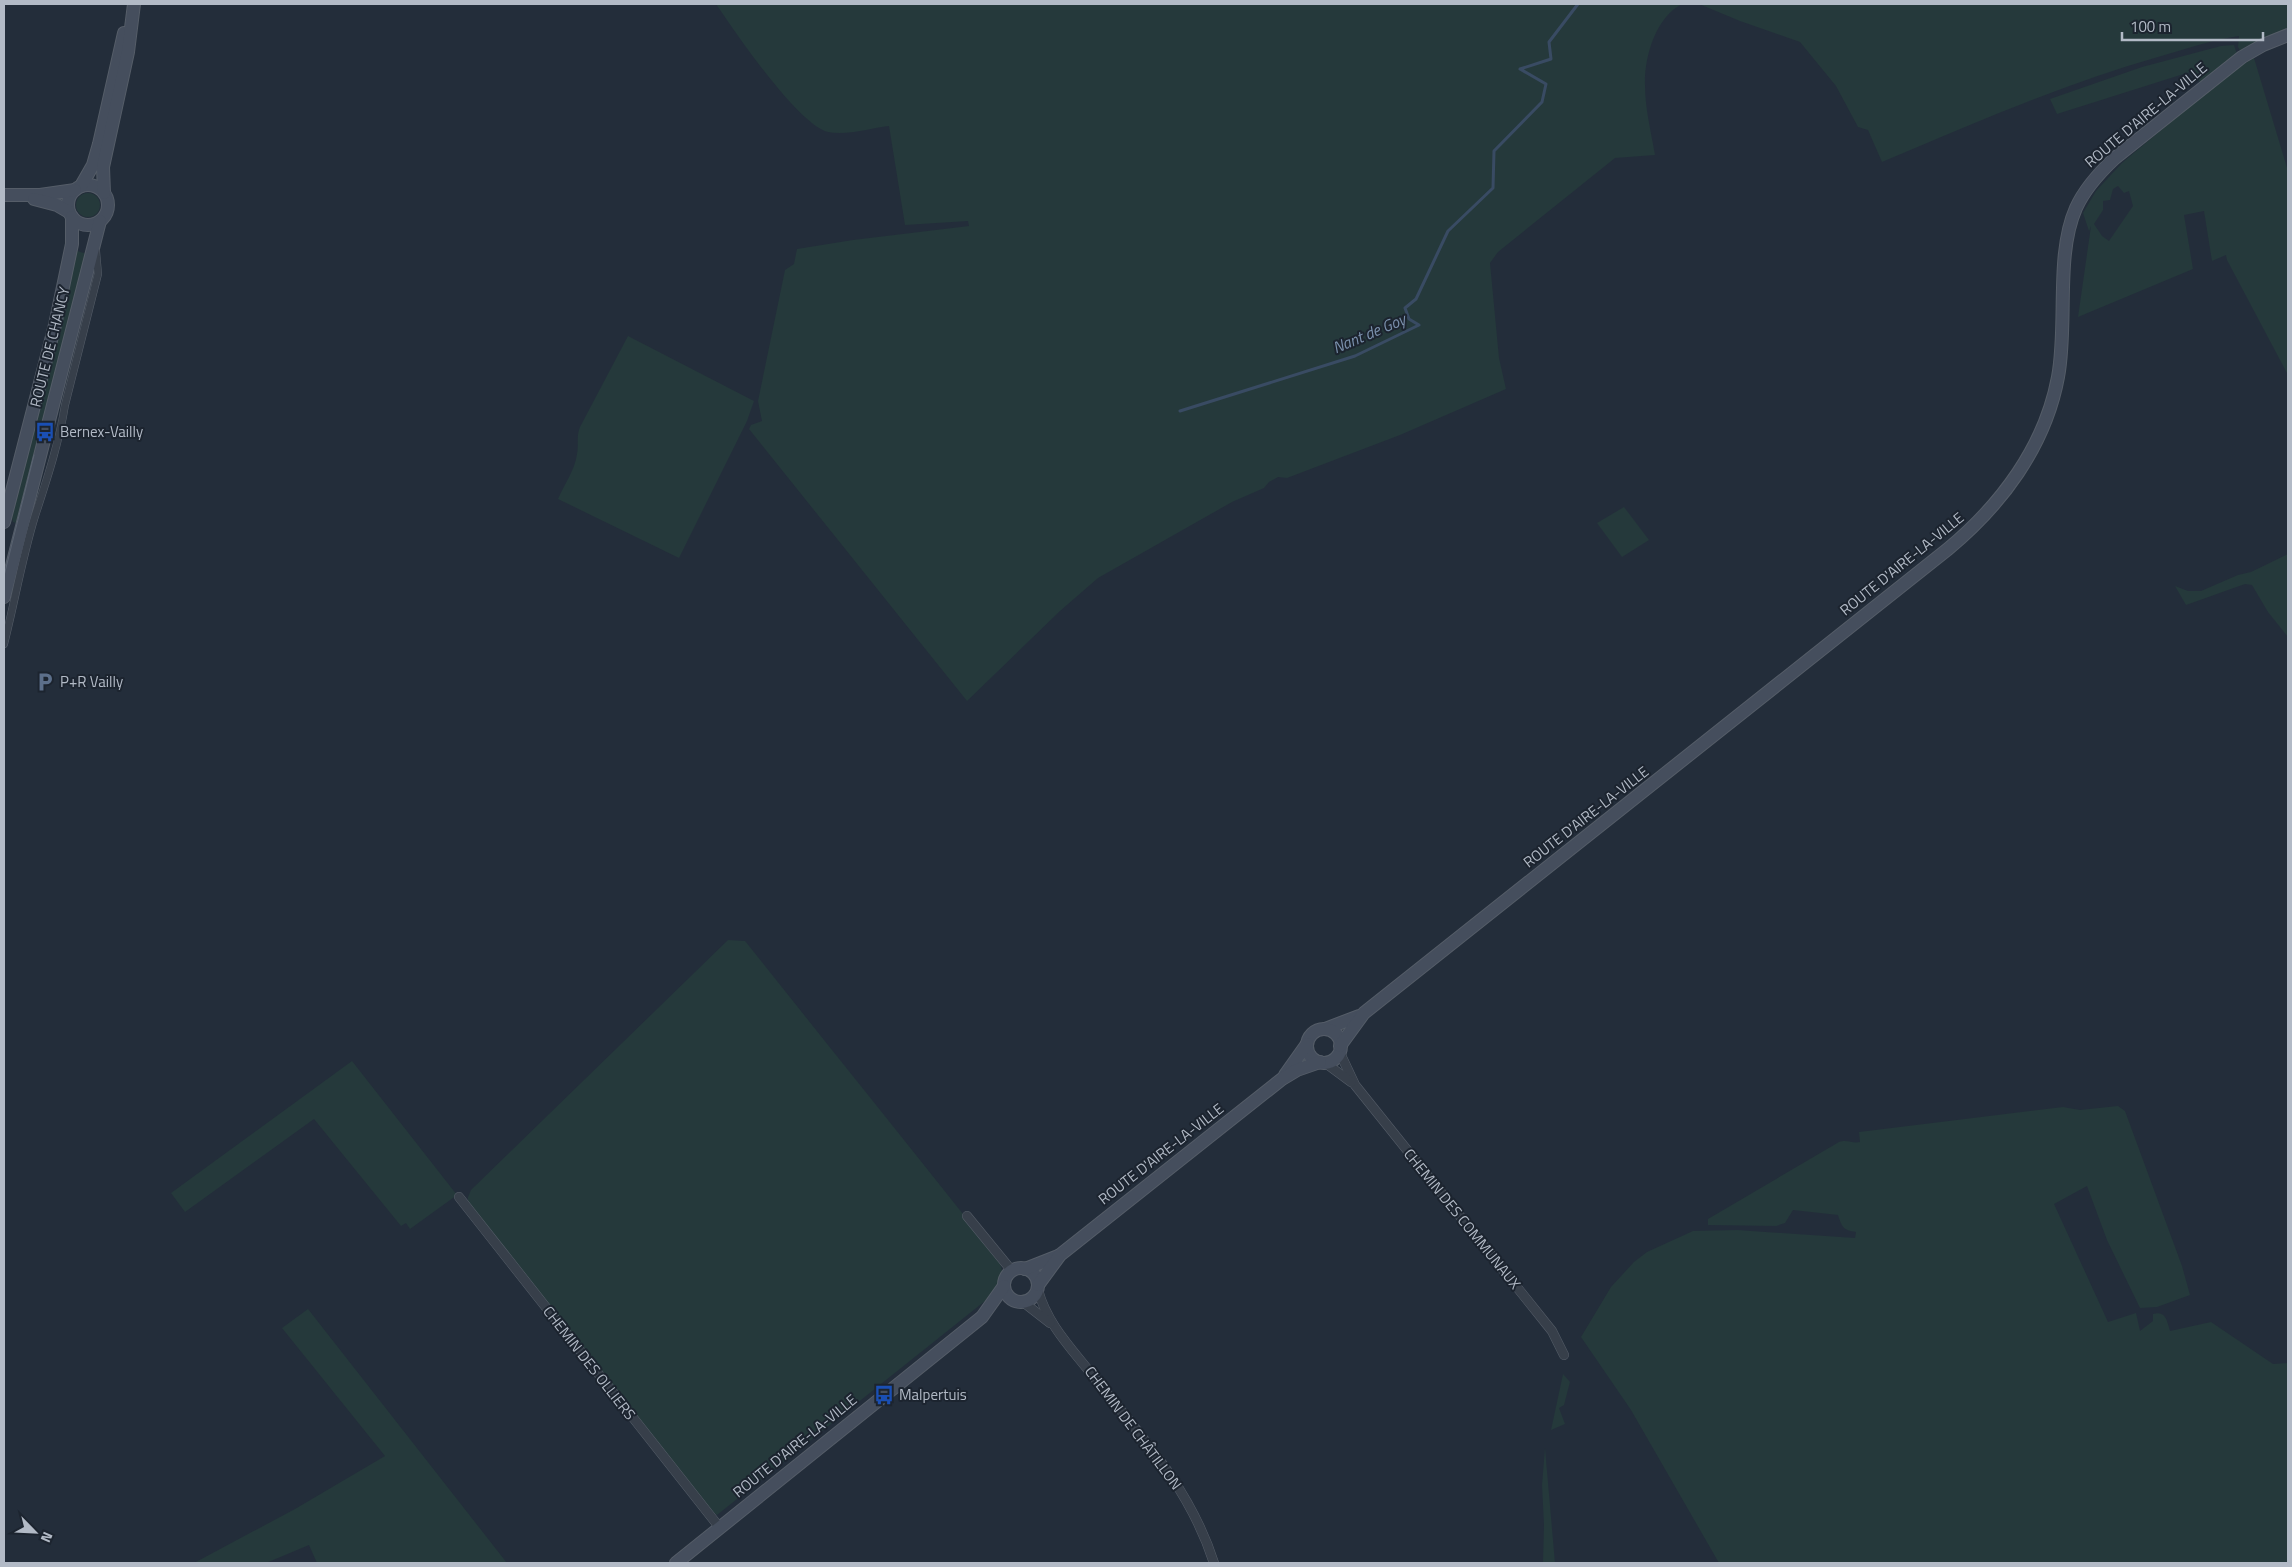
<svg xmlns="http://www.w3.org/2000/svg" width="2292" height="1567" viewBox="0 0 2292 1567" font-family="'Titillium Web',sans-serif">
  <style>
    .green { fill: #25393b; fill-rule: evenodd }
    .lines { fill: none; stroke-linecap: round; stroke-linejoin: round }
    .stream { stroke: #394b63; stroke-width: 3 }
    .pedestrian-casing { stroke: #555d68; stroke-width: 8 }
    .minor-casing { stroke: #555d68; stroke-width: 10 }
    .secondary-casing { stroke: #555d68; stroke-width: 14 }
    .pedestrian { stroke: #373f4a; stroke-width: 7 }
    .minor { stroke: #373f4a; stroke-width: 9 }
    .secondary { stroke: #454e5d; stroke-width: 12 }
    .tram { stroke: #596371; stroke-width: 1 }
    .labels { text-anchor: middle; stroke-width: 4; stroke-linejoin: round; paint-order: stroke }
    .street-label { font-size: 15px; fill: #b2bac6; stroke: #1c242f }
    .poi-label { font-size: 15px; fill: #b2bac6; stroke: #1c242f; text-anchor: start }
    .water-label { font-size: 16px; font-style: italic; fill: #7b91ad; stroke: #1c242f }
  </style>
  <rect width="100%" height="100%" fill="#232d3a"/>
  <g class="green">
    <path d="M716 4H1682C1656 17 1644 57 1645 85 1645 108 1651 132 1655 155L1615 158 1498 252 1490 263 1499 358 1506 389 1400 435 1287 478 1278 477 1269 482 1264 488 1232 502 1098 578 1060 611 967 701 749 429 751 425 762 421 758 401 785 270 794 264 797 249 853 240 969 226 968 221 905 225 889 126C870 128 847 136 828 132 798 125 735 32 716 4Z"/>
    <path d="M1699 4H2288V29L2241 52 2238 47 2239 36C2212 40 2185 49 2158 57 2064 84 1973 123 1882 162L1868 130 1858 127 1836 86 1800 42 1740 21Z"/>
    <polygon points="2234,45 2237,54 2200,82 2193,71 2057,114 2050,99 2142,67 2221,46"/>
    <path d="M2254 58 2288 171V375L2227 260 2226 255 2212 261 2204 211 2184 215 2193 269 2078 317 2091 226 2089 231 2083 213 2096 191 2122 163 2230 72ZM2118 186 2124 193 2129 191 2133 206 2109 241 2102 236 2094 224 2103 210V201L2110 200 2113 189Z"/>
    <circle cx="88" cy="205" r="12"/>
    <polygon points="74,250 87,254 19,524 13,522 12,517"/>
    <path d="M628 336 754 401 747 421 679 558 558 499C564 485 575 470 577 454 579 445 576 436 580 427Z"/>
    <polygon points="1624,507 1649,540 1622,557 1597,523"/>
    <polygon points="2288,554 2288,637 2268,612 2252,585 2245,584 2186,605 2175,586 2188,591 2201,591 2238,575 2251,572"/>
    <polygon points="728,940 745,941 999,1259 1002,1271 995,1293 717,1515 708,1509 468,1203 468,1197 471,1190"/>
    <polygon points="352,1061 457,1195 410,1229 406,1223 401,1226 314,1119 185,1212 171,1193"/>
    <path d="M2118 1106 2125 1111 2182 1266 2190 1295 2157 1307 2140 1308 2107 1240 2087 1186 2054 1204 2108 1322 2136 1313 2140 1331 2153 1321V1314C2166 1310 2167 1321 2170 1331L2211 1322 2273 1364 2288 1363V1563H1719L1631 1410 1581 1337 1611 1287 1634 1262 1647 1252 1693 1231 1737 1230 1855 1238 1856 1232C1843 1230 1842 1227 1838 1215L1793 1210 1785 1223 1776 1226 1708 1225V1219L1839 1142C1848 1139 1852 1144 1860 1142L1859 1132 2063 1107 2080 1110Z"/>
    <polygon points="308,1309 507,1563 317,1563 309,1545 266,1563 194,1563 295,1509 385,1456 282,1328"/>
    <polygon points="1563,1374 1570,1382 1564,1405 1559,1408 1565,1424 1551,1430"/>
    <polygon points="1545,1448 1555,1563 1543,1562 1544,1525 1542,1485"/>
  </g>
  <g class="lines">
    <polyline class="stream" points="1180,411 1355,356 1419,325 1409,319 1405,308 1416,299 1448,231 1493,188 1494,151 1542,102 1546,84 1520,69 1551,59 1549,42 1578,4"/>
    <defs>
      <path id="pedestrian" d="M4 644C15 601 22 558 35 516 47 479 59 443 65 405L98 274 96 251"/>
      <g id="minor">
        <polyline points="1339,1051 1355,1085 1552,1331 1564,1355"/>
        <polyline points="1324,1062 1351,1082"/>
        <polyline points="459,1197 720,1528"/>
        <polyline points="967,1216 1012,1271"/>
        <path d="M1038 1290C1047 1324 1072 1349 1093 1376 1141 1436 1190 1488 1214 1563"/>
        <polyline points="1023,1302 1050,1323"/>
      </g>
      <g id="secondary">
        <circle cx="88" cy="205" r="20"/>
        <polyline points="81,186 93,165 99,144 124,33"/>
        <polyline points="104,193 103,167 128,52 134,4"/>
        <polyline points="4,195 40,195 75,190"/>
        <polyline points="34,199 57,205 69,212"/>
        <polyline points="4,522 55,325 72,244 72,217"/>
        <polyline points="4,597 100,221"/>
        <polyline points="1325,1029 1359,1016"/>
        <circle cx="1324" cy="1046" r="17"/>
        <path d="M1340 1046 1364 1013 1948 549C2001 505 2045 447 2058 377 2068 325 2055 255 2076 208 2085 188 2100 172 2115 158L2242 57 2263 45 2288 35"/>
        <polyline points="1285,1075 1307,1044"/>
        <circle cx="1021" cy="1285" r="17"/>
        <polyline points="1025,1269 1058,1256"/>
        <polyline points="1038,1285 1060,1255 1282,1079 1297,1070 1320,1062"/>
        <polyline points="676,1563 982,1317 1004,1286"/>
      </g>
    </defs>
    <use href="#pedestrian" class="pedestrian-casing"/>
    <use href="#minor" class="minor-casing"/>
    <use href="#secondary" class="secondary-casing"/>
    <use href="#pedestrian" class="pedestrian"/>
    <use href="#minor" class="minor"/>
    <use href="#secondary" class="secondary"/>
    <polyline class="tram" points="4,576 34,455"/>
  </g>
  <defs>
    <symbol id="bus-bare" viewBox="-9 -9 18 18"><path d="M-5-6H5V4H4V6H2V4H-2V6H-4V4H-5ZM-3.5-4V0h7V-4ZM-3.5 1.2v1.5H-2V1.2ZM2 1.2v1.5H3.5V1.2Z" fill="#1a4fb4" stroke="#1c242f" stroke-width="2.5" paint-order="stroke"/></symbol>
    <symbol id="parking-bare" viewBox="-9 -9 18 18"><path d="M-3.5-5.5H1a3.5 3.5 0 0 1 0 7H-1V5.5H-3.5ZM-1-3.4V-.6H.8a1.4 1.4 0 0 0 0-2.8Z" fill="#5c6f8a" stroke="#1c242f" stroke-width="2.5" paint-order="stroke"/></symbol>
  </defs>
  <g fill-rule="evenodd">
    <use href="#bus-bare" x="31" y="418" width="28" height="28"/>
    <use href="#parking-bare" x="31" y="668" width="28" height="28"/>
    <use href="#bus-bare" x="870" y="1381" width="28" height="28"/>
  </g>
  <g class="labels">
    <g class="street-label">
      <text transform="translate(2146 115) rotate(-40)" y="5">ROUTE D'AIRE-LA-VILLE</text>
      <text transform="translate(50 347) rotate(-76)" y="5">ROUTE DE CHANCY</text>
      <text transform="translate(1902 564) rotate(-39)" y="5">ROUTE D'AIRE-LA-VILLE</text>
      <text transform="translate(1586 817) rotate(-38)" y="5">ROUTE D'AIRE-LA-VILLE</text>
      <text transform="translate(1161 1154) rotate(-38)" y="5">ROUTE D'AIRE-LA-VILLE</text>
      <text transform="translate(1462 1219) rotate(51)" y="5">CHEMIN DES COMMUNAUX</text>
      <text transform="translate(589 1363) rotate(52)" y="5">CHEMIN DES OLLIERS</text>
      <text transform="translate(1133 1428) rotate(53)" y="5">CHEMIN DE CHÂTILLON</text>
      <text transform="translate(795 1446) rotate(-39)" y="5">ROUTE D'AIRE-LA-VILLE</text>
    </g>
    <g class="poi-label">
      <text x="60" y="437">Bernex-Vailly</text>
      <text x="60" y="687">P+R Vailly</text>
      <text x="899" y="1400">Malpertuis</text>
    </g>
    <g class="water-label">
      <text transform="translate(1369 333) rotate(-23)" y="6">Nant de Goy</text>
    </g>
  </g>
  <rect width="2292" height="1567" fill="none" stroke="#b2bac6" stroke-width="10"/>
  <g transform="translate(35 1532) rotate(114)" stroke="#1c242f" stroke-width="4" paint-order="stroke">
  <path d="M0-4L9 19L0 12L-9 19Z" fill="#b2bac6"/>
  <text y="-8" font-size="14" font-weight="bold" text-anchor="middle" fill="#b2bac6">N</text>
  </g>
  <path d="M2122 32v8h141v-8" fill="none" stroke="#b2bac6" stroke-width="2.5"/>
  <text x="2130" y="32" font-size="15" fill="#b2bac6" stroke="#1c242f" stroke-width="4" paint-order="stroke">100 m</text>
</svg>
